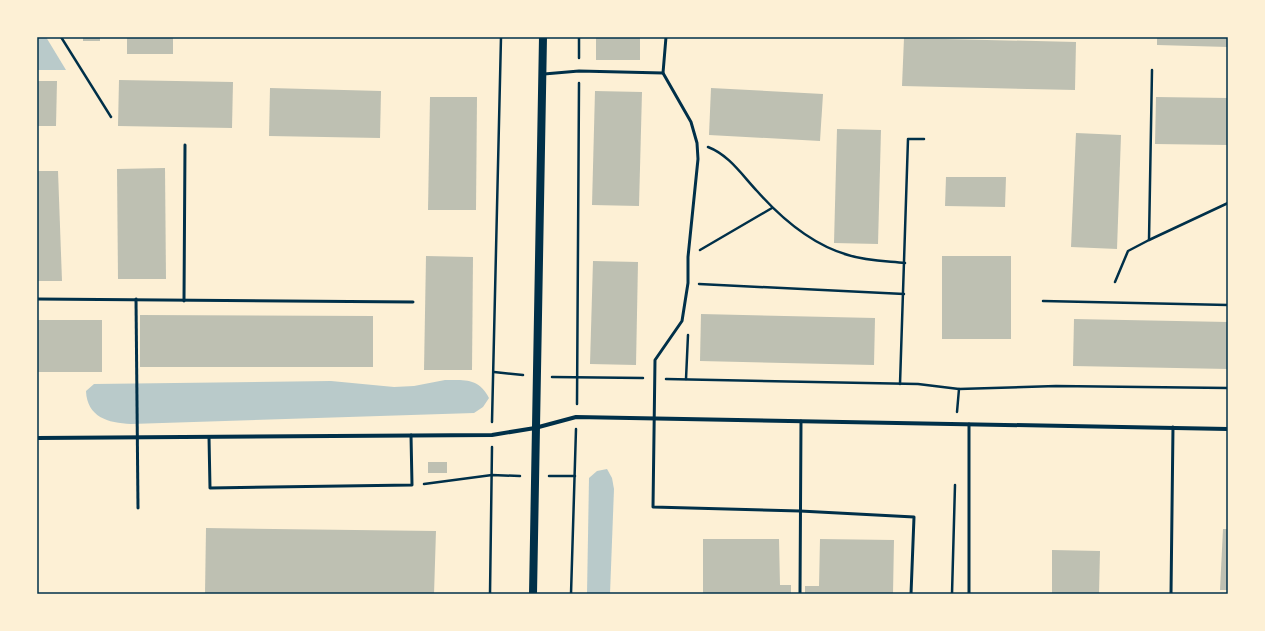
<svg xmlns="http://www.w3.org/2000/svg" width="1265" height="631" viewBox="0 0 1265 631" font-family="Ubuntu,sans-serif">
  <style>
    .green { fill: #b9caca }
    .building { fill: #bec0b2 }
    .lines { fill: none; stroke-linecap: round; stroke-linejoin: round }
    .path { stroke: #003049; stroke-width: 2.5 }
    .service { stroke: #003049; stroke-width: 3 }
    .minor { stroke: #003049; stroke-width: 4 }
    .secondary { stroke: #003049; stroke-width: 8 }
    .neatline { fill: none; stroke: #003049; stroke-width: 1.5 }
  </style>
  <rect width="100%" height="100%" fill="#fdf0d5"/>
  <g class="green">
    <polygon points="37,37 46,37 66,70 37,70"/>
    <path d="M445 380C465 380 479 378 489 398L483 407 474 413 131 424C108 423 87 417 86 391L94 384 331 381 394 387 414 386Z"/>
    <polygon points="607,469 612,478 614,489 610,594 587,594 589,478 597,471"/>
  </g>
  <g class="building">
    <rect x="83" y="37" width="17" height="4"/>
    <rect x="127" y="37" width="46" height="17"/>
    <rect x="596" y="37" width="44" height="23"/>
    <polygon points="1157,37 1228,37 1228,47 1157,45"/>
    <polygon points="904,38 1076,42 1075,90 902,86"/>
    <polygon points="119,80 233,82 232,128 118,126"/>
    <polygon points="37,81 57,81 56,126 37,126"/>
    <polygon points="270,88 381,91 380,138 269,136"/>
    <polygon points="711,88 823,94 820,141 709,135"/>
    <polygon points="595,91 642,92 639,206 592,205"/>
    <polygon points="430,97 477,97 476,210 428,210"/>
    <polygon points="1156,97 1228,98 1228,145 1155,144"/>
    <polygon points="837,129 881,130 878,244 834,243"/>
    <polygon points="1076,133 1121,135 1117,249 1071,247"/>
    <polygon points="165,168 166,279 118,279 117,169"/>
    <polygon points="37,171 58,171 62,281 37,281"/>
    <polygon points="946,177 1006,177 1005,207 945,206"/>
    <polygon points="426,256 473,257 472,370 424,370"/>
    <rect x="942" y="256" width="69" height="83"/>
    <polygon points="593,261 638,262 636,365 590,364"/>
    <polygon points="701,314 875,318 874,365 700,361"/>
    <polygon points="140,315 373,316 373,367 140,367"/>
    <polygon points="1074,319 1228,322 1228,369 1073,366"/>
    <rect x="37" y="320" width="65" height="52"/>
    <rect x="428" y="462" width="19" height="11"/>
    <polygon points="206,528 436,531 434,594 205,594"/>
    <polygon points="1223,529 1228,529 1228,590 1220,590"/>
    <polygon points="703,539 779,539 780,585 791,585 791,594 703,594"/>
    <polygon points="820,539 894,540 893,594 805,594 805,586 819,586"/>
    <polygon points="1052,550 1100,551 1099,594 1052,594"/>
  </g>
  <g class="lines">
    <g class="path">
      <polyline points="61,37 111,117"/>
      <polyline points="579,58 579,37"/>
      <path d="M708 147C729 155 742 175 757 191 781 218 813 245 848 255 867 261 886 261 905 263"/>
      <polyline points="1149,240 1228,203"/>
      <polyline points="700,250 772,208"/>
      <polyline points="1115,282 1128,251 1149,240 1152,70"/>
      <polyline points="699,284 904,294"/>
      <polyline points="1043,301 1228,305"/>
      <polyline points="494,372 523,375"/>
      <polyline points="552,377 643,378"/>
      <polyline points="666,379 918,384 959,389"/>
      <polyline points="686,379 688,335"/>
      <polyline points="900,384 908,139 924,139"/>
      <polyline points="577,404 579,83"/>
      <polyline points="957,412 959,389 1056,386 1228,388"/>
      <polyline points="492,422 501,37"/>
      <polyline points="549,476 575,476"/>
      <polyline points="424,484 492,475 520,476"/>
      <polyline points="490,594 492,447"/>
      <polyline points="571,594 576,429"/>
      <polyline points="952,594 955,485"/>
    </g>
    <g class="service">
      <polyline points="666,37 663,73 691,122 697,143 698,159 688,257 688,283 682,321 655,360 653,507 800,511 914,517 911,594"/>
      <polyline points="544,74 579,71 663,73"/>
      <polyline points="37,299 413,302"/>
      <polyline points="136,299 138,508"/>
      <polyline points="184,301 185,145"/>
      <polyline points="209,437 210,488 412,485 411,435"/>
      <polyline points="800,594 801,421"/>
      <polyline points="969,594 969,424"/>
      <polyline points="1171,594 1173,427"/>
    </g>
    <polyline class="minor" points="37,438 492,435 535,428 576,417 1228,429"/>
    <polyline class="secondary" points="533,594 543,37"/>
  </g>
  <rect width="1265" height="631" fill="none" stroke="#fdf0d5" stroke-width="76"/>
  <rect x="38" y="38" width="1189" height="555" class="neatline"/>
</svg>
